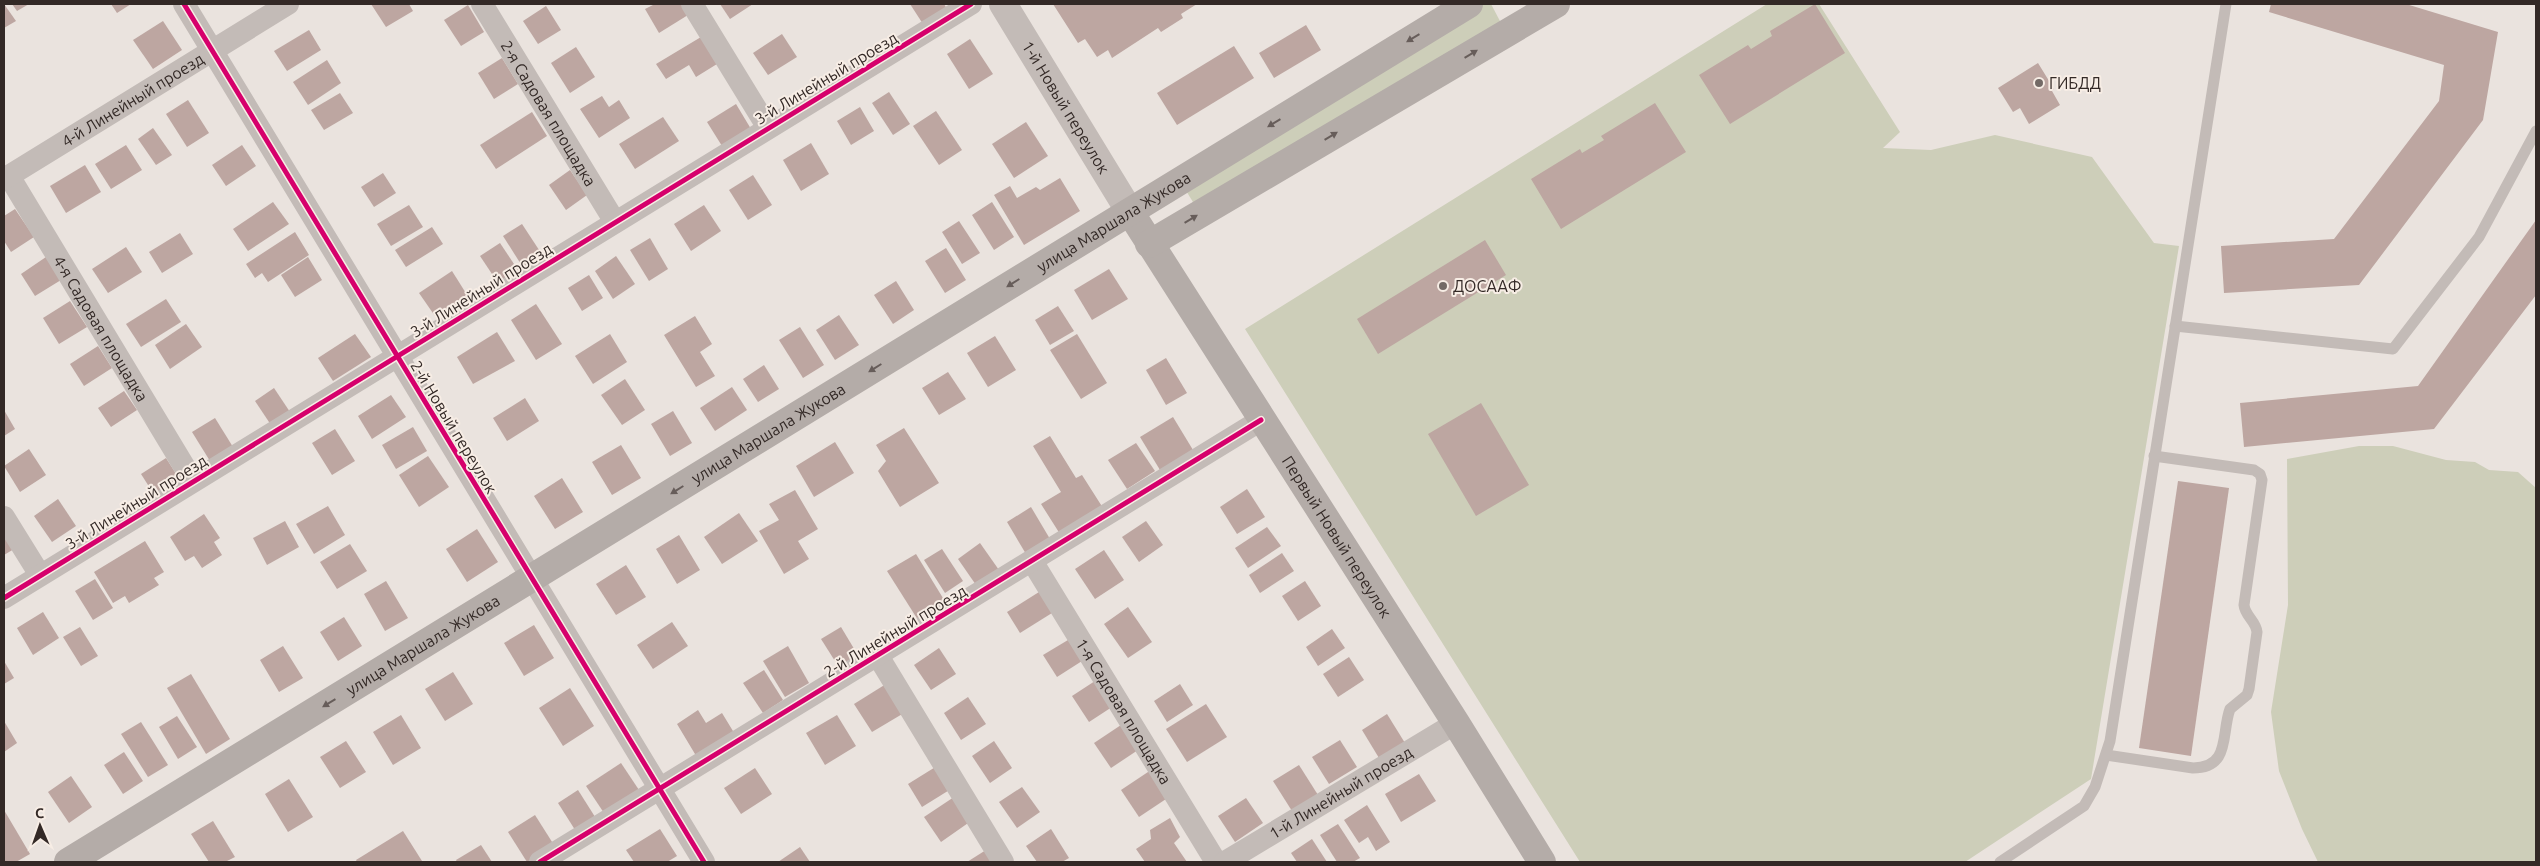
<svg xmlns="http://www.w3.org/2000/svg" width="2540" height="866" viewBox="0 0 2540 866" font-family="Ubuntu,sans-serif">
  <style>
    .green { fill: #cdceb9 }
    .building { fill: #bda6a1 }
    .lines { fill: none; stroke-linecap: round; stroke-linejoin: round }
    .service { stroke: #c3bbb7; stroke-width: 11 }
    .minor { stroke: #c3bbb7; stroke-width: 22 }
    .tertiary { stroke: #c3bbb7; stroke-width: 28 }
    .secondary { stroke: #b4aca8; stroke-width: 28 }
    .cycleway-casing { stroke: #f7ede5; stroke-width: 8 }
    .cycleway { stroke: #d6006c; stroke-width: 5 }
    .oneway { fill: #675d5a }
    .poi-dot { fill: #736a66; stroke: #f7ede5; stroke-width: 2 }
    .labels { text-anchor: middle; stroke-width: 4; stroke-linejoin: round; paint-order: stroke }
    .street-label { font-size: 16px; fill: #332926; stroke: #f7ede5 }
    .poi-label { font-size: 16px; fill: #332926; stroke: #f7ede5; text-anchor: start }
  </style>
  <rect width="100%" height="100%" fill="#eae3de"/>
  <g class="green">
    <polygon points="1484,4 1491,4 1501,23 1196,207 1185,189"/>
    <polygon points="1767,4 1819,4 1900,132 1883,148 1931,150 1995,135 2092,157 2154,243 2179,246 2091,779 1965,862 1580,862 1245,329"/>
    <polygon points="2359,446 2393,446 2446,460 2475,462 2489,470 2518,472 2536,488 2536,862 2318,862 2302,829 2279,771 2271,712 2288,605 2287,459"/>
  </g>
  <g class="building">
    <polygon points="4,4 16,21 4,28"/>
    <polygon points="12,4 29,4 17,11"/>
    <polygon points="111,4 131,4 117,13"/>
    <polygon points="371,4 409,4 413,11 386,27"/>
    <polygon points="655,4 681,4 688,15 659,33 645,9"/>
    <polygon points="720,4 753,4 730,19"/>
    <polygon points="910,4 944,4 947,9 923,24"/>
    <polygon points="1053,4 1197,4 1181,14 1183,18 1161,32 1158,28 1112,58 1108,50 1097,57 1085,39 1078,43"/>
    <polygon points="1815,4 1845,53 1730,124 1699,75 1748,45 1751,49 1772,36 1770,31"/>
    <polygon points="2271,4 2406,4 2498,32 2483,120 2359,285 2224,293 2221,246 2334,239 2439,101 2444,65 2269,12"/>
    <polygon points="468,5 484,32 461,46 444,20"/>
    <polygon points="546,6 561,30 538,44 523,21"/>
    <polygon points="163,21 182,50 153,69 133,40"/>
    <polygon points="1306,25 1321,50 1274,78 1259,53"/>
    <polygon points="309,30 321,50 287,71 274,51"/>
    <polygon points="782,34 797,57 768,75 753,53"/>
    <polygon points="701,37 717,64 696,77 689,65 666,79 656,64"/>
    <polygon points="970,39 993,74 969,89 947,54"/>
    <polygon points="1234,46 1254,78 1177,125 1157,93"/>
    <polygon points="576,47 595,77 570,93 551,63"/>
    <polygon points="502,58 518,84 494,99 478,73"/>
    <polygon points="327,60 341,83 308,105 293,82"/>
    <polygon points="2038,63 2054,89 2052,91 2060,105 2029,124 2020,108 2013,112 1998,88"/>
    <polygon points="889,92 910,124 893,135 872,103"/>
    <polygon points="340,93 353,113 324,130 311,110"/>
    <polygon points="602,96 609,107 619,100 630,118 599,138 580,109"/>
    <polygon points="188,100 209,133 187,147 166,114"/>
    <polygon points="1655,103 1686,152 1561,229 1531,179 1580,149 1582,153 1604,140 1601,136"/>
    <polygon points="736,104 751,129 722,146 707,122"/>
    <polygon points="860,107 874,131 851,145 837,121"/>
    <polygon points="936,111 962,150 939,165 913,126"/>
    <polygon points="532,112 547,136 496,169 480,145"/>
    <polygon points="663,117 679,141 635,169 619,144"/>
    <polygon points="1026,122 1048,156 1014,178 992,144"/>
    <polygon points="153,128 172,155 156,165 138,139"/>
    <polygon points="811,143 829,174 801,191 783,160"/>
    <polygon points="126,145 142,170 111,189 95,164"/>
    <polygon points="242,145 256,166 226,186 212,165"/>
    <polygon points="85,165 101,192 66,213 50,186"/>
    <polygon points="570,170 587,195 566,210 549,185"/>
    <polygon points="383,173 396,193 374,207 361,187"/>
    <polygon points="753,175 772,205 748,220 729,190"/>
    <polygon points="1060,178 1080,211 1024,245 994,195 1010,186 1017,198 1036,187 1040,190"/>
    <polygon points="273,202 289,224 248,251 233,229"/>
    <polygon points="992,202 1014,237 994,250 972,215"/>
    <polygon points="409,205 423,227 391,246 377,224"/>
    <polygon points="704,205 721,231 691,251 674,224"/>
    <polygon points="15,209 34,237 11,252 4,241 4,216"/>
    <polygon points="2536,220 2536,295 2434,429 2244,447 2240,403 2418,386"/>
    <polygon points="959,221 980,253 962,264 942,232"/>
    <polygon points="522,224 543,256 524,269 503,236"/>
    <polygon points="432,227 443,244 406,267 395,250"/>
    <polygon points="295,232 309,255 268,282 262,273 255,278 246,264"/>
    <polygon points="180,233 193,254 162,273 149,252"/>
    <polygon points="650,238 668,269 649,281 630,250"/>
    <polygon points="1485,240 1506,275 1378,354 1357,319"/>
    <polygon points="500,243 518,270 498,283 480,256"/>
    <polygon points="126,247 142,272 108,293 92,269"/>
    <polygon points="946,248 966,280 945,293 925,261"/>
    <polygon points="616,256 635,284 613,299 595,271"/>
    <polygon points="46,257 61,280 35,296 21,274"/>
    <polygon points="308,257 322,280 295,297 281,275"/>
    <polygon points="1109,269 1128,299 1092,320 1074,290"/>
    <polygon points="452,271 469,298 437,319 419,293"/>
    <polygon points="589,275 603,298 582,311 568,288"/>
    <polygon points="896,281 914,310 893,324 874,295"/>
    <polygon points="166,299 181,322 141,347 126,324"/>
    <polygon points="70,301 87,327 59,344 43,318"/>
    <polygon points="536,304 562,344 536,360 511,320"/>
    <polygon points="1058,306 1074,331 1050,345 1035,320"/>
    <polygon points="839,315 859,345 835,360 816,330"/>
    <polygon points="695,316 712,344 700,352 715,376 696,387 664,335"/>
    <polygon points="186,324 202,347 170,369 155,345"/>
    <polygon points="800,327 824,365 803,378 779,340"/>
    <polygon points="497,332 515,361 473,384 457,357"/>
    <polygon points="355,334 371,357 333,381 318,358"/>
    <polygon points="610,334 627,362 593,384 575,356"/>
    <polygon points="1077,334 1107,383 1081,399 1050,350"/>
    <polygon points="995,336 1016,370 988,387 967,353"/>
    <polygon points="98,346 112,368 84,386 70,364"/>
    <polygon points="1166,358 1187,393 1166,405 1146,370"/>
    <polygon points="764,365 779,389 758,402 743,379"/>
    <polygon points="948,372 966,399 939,415 922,388"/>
    <polygon points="625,379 645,410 622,425 601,395"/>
    <polygon points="732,387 747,410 715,431 700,408"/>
    <polygon points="274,388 290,412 271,425 255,401"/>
    <polygon points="124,391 137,410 111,427 98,408"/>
    <polygon points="391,395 406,417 372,439 358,416"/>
    <polygon points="525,398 539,421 507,441 493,418"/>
    <polygon points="1481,403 1529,485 1476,516 1428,434"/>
    <polygon points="4,410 15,429 4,436"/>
    <polygon points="673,411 692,443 670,456 651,424"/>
    <polygon points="1173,417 1193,450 1160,470 1140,437"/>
    <polygon points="215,418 233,447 210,461 192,432"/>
    <polygon points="413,427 427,451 396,469 382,445"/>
    <polygon points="904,428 939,483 900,507 878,471 886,461 876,445"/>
    <polygon points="335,429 355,461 332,475 312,443"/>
    <polygon points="1050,436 1076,478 1082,475 1103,508 1060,534 1041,504 1061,492 1033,446"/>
    <polygon points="835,442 854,473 814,497 796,466"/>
    <polygon points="1136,443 1155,471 1127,489 1108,460"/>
    <polygon points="621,445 641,478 612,495 592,462"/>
    <polygon points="29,449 46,475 20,492 4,466"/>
    <polygon points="428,456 449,487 419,507 399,475"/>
    <polygon points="166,458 180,480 155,496 141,474"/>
    <polygon points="562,478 583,512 555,529 534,496"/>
    <polygon points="2178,481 2229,488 2191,756 2139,748"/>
    <polygon points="1247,489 1265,517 1237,534 1220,507"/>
    <polygon points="795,490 818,529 798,541 809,559 784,574 759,531 779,520 769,504"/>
    <polygon points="58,499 76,526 52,542 34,516"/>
    <polygon points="328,506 345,535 314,554 296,524"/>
    <polygon points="1031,507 1050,539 1026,554 1007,522"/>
    <polygon points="739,513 758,541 722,564 704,537"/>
    <polygon points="204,514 220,538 214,542 222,555 202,568 194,556 185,561 170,537"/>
    <polygon points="285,521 299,547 267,565 253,538"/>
    <polygon points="1146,521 1163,545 1139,562 1122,537"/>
    <polygon points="1267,527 1281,546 1248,568 1235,548"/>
    <polygon points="477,529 498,562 467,582 446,549"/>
    <polygon points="4,533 14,549 4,555"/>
    <polygon points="679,535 700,570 677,584 656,549"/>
    <polygon points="145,541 164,572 154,578 159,585 129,603 125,596 113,603 94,572"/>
    <polygon points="980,543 999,570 976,585 958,559"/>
    <polygon points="350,544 367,571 337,589 320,562"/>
    <polygon points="942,549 963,581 945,593 924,560"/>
    <polygon points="1104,550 1124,580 1095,599 1075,569"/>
    <polygon points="1282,553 1294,571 1260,593 1249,575"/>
    <polygon points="916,554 946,603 918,620 887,571"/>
    <polygon points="626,565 646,597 616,615 596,584"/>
    <polygon points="95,579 113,608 93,620 75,591"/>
    <polygon points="386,581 408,618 385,631 364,594"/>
    <polygon points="1305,581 1321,606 1298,621 1282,596"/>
    <polygon points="1039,592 1052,613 1020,633 1007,612"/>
    <polygon points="1128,607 1152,642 1128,658 1104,624"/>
    <polygon points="43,612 59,638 33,655 17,628"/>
    <polygon points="344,617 362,646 338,661 320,632"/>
    <polygon points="672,622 688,646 653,669 637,645"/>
    <polygon points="534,625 554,658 524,676 504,643"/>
    <polygon points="80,627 98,656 81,666 63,637"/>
    <polygon points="841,627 859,657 840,669 821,639"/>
    <polygon points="1332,629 1345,648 1318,666 1306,647"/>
    <polygon points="1068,640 1082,661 1057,677 1043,655"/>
    <polygon points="283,646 303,678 279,692 260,660"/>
    <polygon points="788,646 809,683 785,697 763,661"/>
    <polygon points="939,648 956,674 931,690 914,665"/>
    <polygon points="1349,657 1364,680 1338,697 1323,674"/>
    <polygon points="4,661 14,678 4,684"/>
    <polygon points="764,670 783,700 763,713 743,683"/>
    <polygon points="453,672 473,704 445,721 425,689"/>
    <polygon points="191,674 230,739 206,754 167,688"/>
    <polygon points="1095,681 1112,707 1089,722 1072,696"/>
    <polygon points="886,684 904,713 872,732 854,704"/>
    <polygon points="1180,684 1193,705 1167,722 1154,701"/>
    <polygon points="570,688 594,726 563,746 539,708"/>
    <polygon points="968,697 986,724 961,740 944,713"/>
    <polygon points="1206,704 1227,737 1187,762 1166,729"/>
    <polygon points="698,710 706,723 722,713 736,736 698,759 677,724"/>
    <polygon points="1387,714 1405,743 1379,758 1362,730"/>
    <polygon points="401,715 421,748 393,765 373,732"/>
    <polygon points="837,715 856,746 825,765 806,733"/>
    <polygon points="177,716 197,747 178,759 159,727"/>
    <polygon points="4,721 17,743 4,752"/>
    <polygon points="141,722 168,765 148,777 121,734"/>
    <polygon points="1121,725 1138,750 1111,768 1094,743"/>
    <polygon points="1340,740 1357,767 1329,784 1312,757"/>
    <polygon points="346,741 366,772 340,788 320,757"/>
    <polygon points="994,741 1012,768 990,783 972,756"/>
    <polygon points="124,752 143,781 123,794 104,765"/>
    <polygon points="621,763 639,790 604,813 586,786"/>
    <polygon points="1299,765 1318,795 1292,811 1273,781"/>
    <polygon points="937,766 951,789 922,807 908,784"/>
    <polygon points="755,768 772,794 741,814 724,788"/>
    <polygon points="1151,770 1169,797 1139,817 1121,790"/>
    <polygon points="1419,774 1436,801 1401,822 1385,794"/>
    <polygon points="71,776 92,807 69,823 48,792"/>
    <polygon points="289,779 313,817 288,832 265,794"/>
    <polygon points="1022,787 1040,812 1017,828 999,802"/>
    <polygon points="578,790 597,820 577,833 558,803"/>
    <polygon points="954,797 971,821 941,842 924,817"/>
    <polygon points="1246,798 1263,823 1235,842 1218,816"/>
    <polygon points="1367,805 1390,842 1376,851 1368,837 1359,843 1344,820"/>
    <polygon points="4,810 30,854 16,862 4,862"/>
    <polygon points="535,815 554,845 527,862 508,832"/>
    <polygon points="1170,818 1180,837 1174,843 1187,862 1145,862 1136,849 1151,839 1150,830"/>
    <polygon points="213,821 235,857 225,862 209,862 191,834"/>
    <polygon points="1338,824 1360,858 1353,862 1337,862 1320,835"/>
    <polygon points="660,829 677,856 667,862 634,862 626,850"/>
    <polygon points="1051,829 1069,858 1062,862 1037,862 1026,846"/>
    <polygon points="403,831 422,861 357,862 356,860"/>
    <polygon points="1312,839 1327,862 1297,862 1291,853"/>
    <polygon points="481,845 492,862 457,862 456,860"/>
    <polygon points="800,847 810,862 778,862"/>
    <polygon points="986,850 994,862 967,862"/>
  </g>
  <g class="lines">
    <g class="service">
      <polyline points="2175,326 2393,349 2479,237 2536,131"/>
      <path d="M2106 755 2193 768C2231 768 2221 733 2230 709L2247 695 2249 689 2257 632C2256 621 2245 616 2244 605L2262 480 2260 474 2254 470 2154 456"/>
      <polyline points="2000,862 2084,806 2095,787 2110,741 2226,4"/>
    </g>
    <g class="minor">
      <polyline points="184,4 704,862"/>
      <path id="s1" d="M482 4 615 222"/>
      <polyline points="692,4 768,128"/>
      <path id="s2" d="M9 176 193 481"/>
      <path id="s3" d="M4 179 288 4"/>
      <polyline points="4,517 40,575"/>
      <path id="s4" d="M1032 561 1216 862"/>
      <polyline points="4,598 971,4"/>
      <polyline points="878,656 1003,862"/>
      <polyline points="540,862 1261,420"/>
      <path id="s5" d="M1225 862 1456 723"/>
    </g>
    <path class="tertiary" id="s6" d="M1003 4 1130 212"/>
    <g class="secondary">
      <path id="s7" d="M1130 212 1456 723 1542 862"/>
      <polyline points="1149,244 1556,4"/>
      <path id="s8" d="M68 862 1469 4"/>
    </g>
    <defs>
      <g id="cycleway">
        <polyline points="184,4 704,862"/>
        <polyline points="4,598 971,4"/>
        <polyline points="540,862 1261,420"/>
      </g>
    </defs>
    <use href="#cycleway" class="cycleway-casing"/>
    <use href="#cycleway" class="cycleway"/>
  </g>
  <defs><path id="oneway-solid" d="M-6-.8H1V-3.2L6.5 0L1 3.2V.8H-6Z" transform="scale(1.25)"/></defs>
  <g class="oneway">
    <use href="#oneway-solid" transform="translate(1413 38) rotate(149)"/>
    <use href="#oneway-solid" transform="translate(1471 54) rotate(-31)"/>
    <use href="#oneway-solid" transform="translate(1274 123) rotate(149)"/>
    <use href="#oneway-solid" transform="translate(1331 136) rotate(-31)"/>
    <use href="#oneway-solid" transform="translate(1191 219) rotate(-31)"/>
    <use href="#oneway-solid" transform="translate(1013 283) rotate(148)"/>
    <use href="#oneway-solid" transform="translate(875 368) rotate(148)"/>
    <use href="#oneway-solid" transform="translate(677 490) rotate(148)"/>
    <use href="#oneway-solid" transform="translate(329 703) rotate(149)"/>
  </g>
  <g class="poi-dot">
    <circle cx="2039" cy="83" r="5"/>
    <circle cx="1443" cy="286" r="5"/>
  </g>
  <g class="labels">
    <g class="street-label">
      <text transform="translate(826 78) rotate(-31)" y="6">3-й Линейный проезд</text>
      <text dy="6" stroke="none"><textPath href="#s3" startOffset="151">4-й Линейный проезд</textPath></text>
      <text dy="6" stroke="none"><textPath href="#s6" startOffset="121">1-й Новый переулок</textPath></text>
      <text dy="6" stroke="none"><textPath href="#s1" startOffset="128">2-я Cадовая площадка</textPath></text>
      <text dy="6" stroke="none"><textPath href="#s8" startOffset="1226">улица Маршала Жукова</textPath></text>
      <text transform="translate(481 290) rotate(-32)" y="6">3-й Линейный проезд</text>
      <text dy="6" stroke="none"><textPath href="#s2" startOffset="178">4-я Садовая площадка</textPath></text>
      <text transform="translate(454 427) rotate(59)" y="6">2-й Новый переулок</text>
      <text dy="6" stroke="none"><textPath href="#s8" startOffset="821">улица Маршала Жукова</textPath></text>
      <text transform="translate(136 502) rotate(-32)" y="6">3-й Линейный проезд</text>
      <text dy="6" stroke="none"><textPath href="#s7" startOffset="385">Первый Новый переулок</textPath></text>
      <text transform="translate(895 631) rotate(-31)" y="6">2-й Линейный проезд</text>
      <text dy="6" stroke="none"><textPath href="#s8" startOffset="416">улица Маршала Жукова</textPath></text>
      <text dy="6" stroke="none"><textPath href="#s4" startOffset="176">1-я Садовая площадка</textPath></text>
      <text dy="6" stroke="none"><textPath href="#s5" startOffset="135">1-й Линейный проезд</textPath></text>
    </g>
    <g class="poi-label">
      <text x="2049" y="89">ГИБДД</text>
      <text x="1453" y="292">ДОСААФ</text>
    </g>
  </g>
  <rect width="2540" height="866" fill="none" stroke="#332926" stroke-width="10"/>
  <g transform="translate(40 826) rotate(358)" stroke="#f7ede5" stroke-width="4" paint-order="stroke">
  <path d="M0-4L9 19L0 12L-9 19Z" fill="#332926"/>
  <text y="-8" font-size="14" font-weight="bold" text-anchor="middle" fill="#332926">С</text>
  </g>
</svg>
